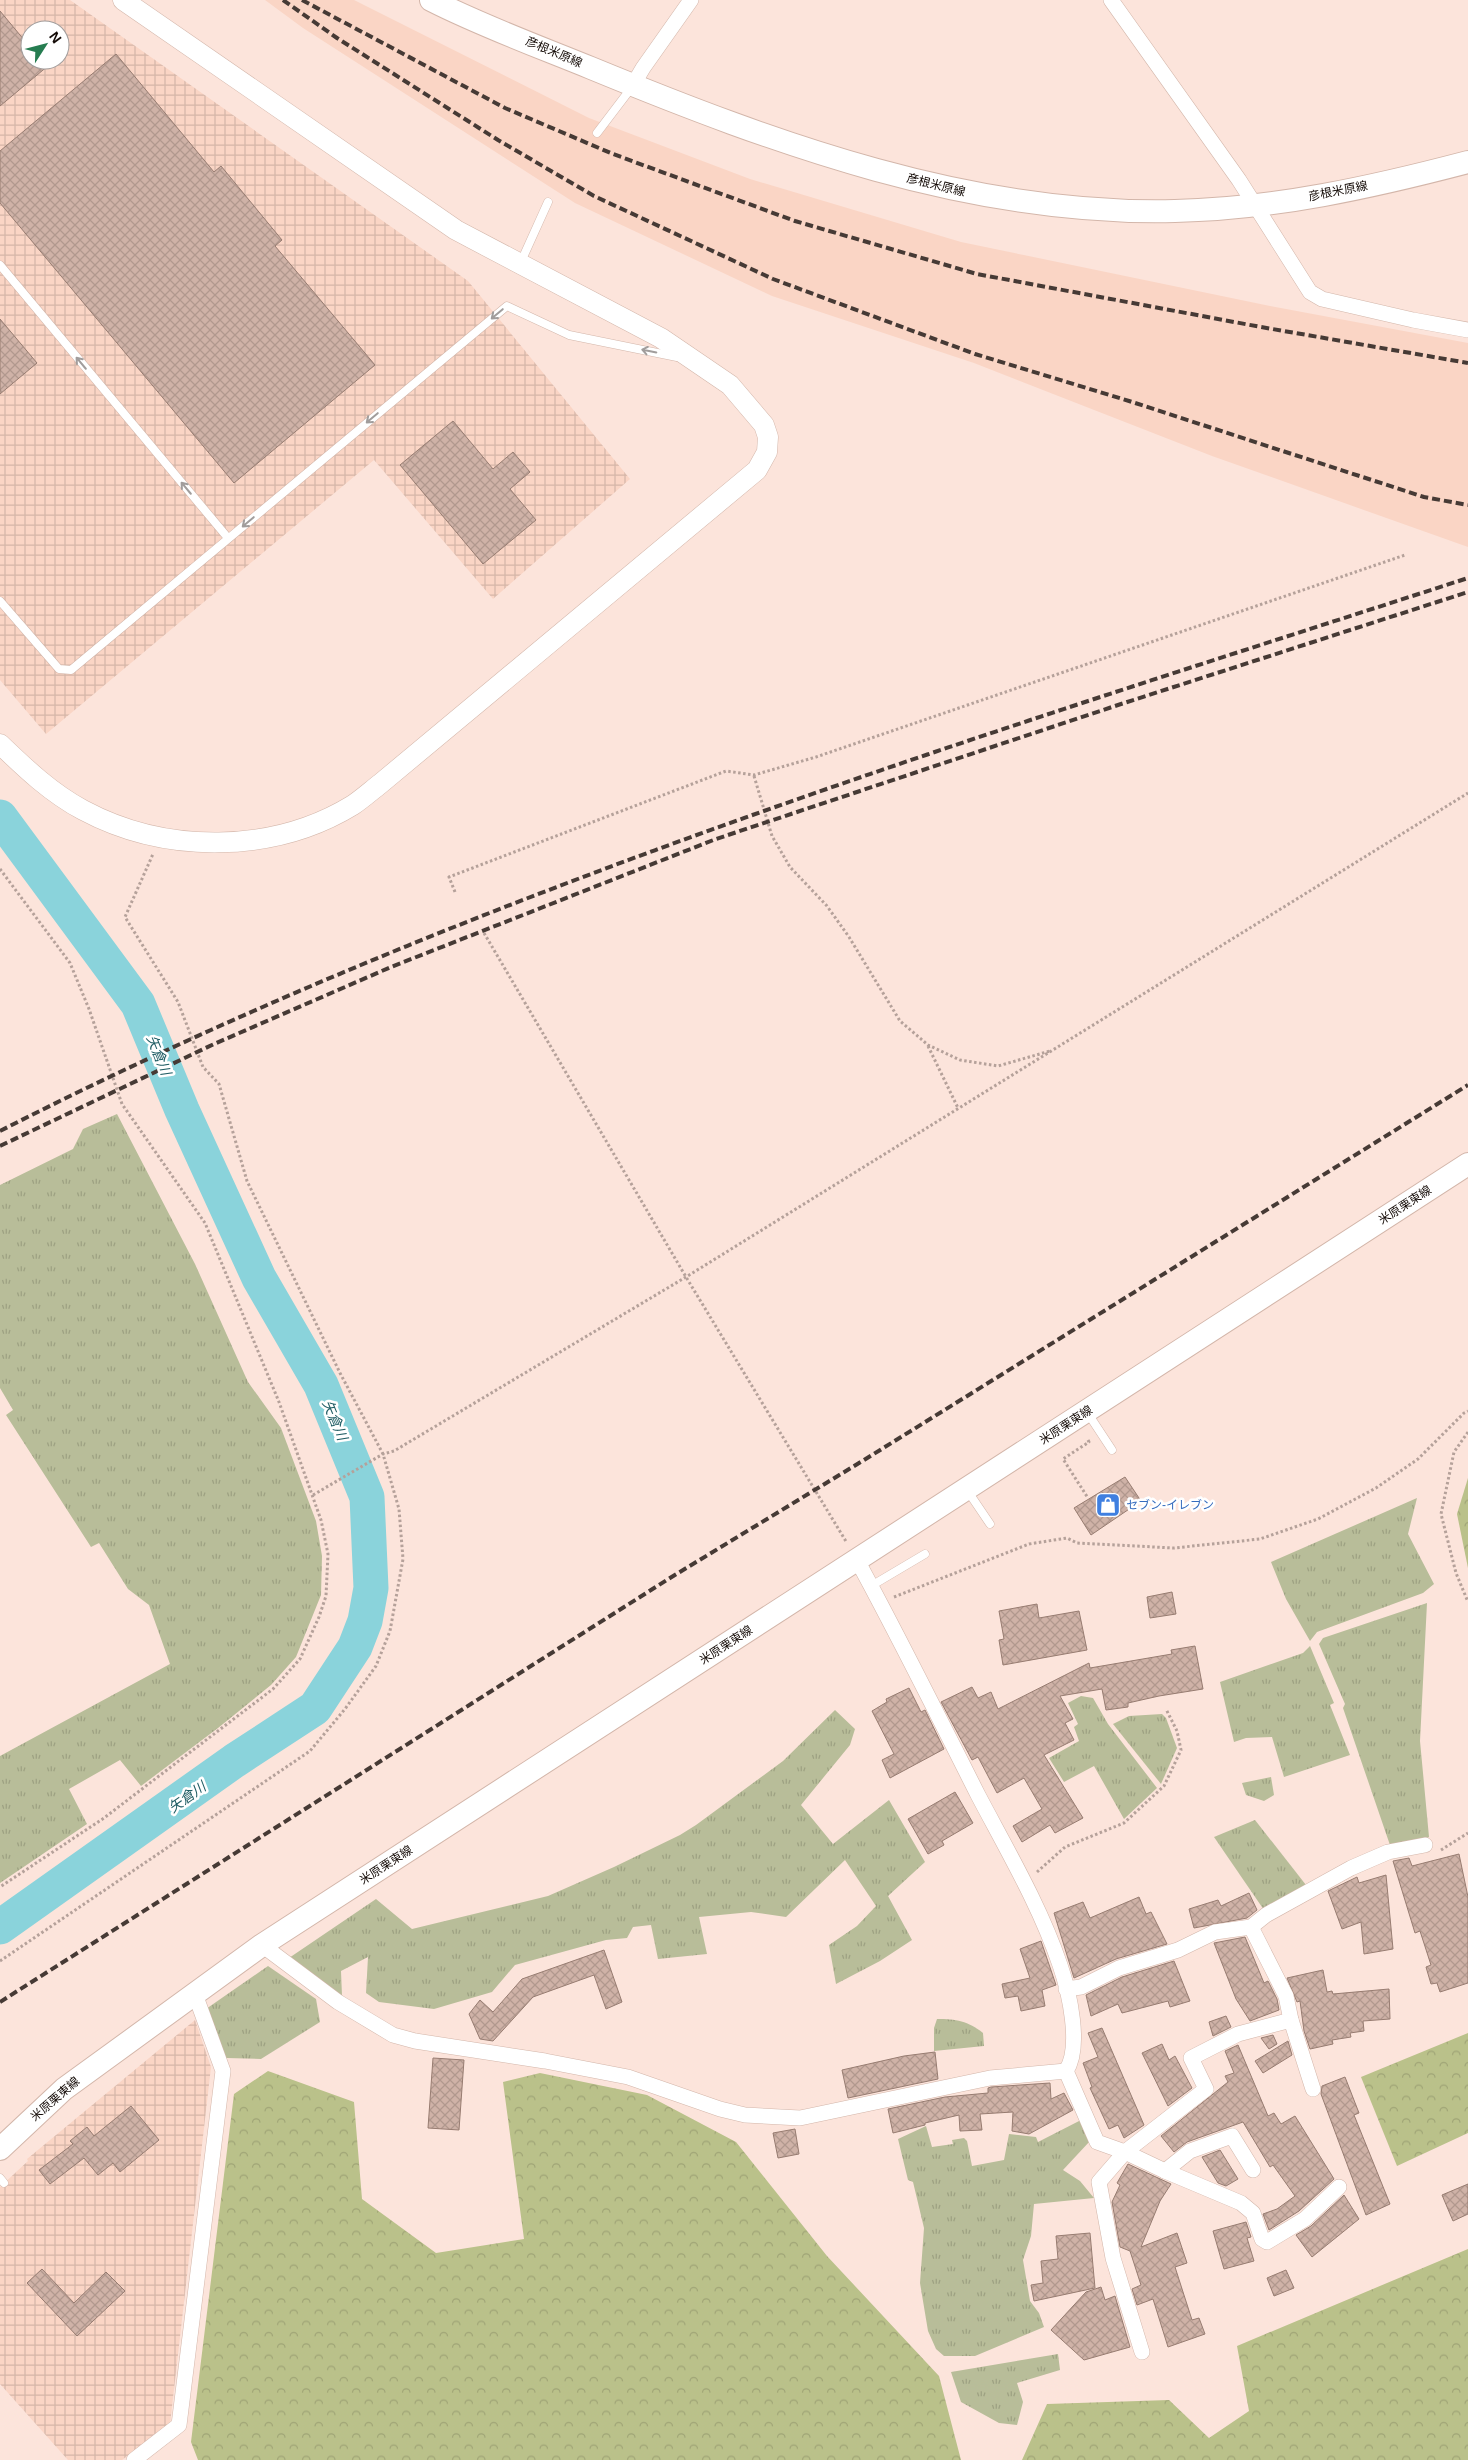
<svg xmlns="http://www.w3.org/2000/svg" width="1468" height="2460" viewBox="0 0 1468 2460" font-family="Helvetica,'Noto Sans JP',sans-serif">
  <style>
    .industrial { fill: url(#industrial-grid); fill-rule: evenodd }
    .built { fill: #fad5c5 }
    .grass { fill: url(#grass-tufts) }
    .forest { fill: url(#forest-crowns) }
    .lines { fill: none; stroke-linecap: round; stroke-linejoin: round }
    .river { stroke: #8ad3db; stroke-width: 35 }
    .building { fill: url(#building-cross-hatch); stroke: #977c71 }
    .service-casing { stroke: #d3b6aa; stroke-width: 9 }
    .minor-casing { stroke: #d3b6aa; stroke-width: 16 }
    .tertiary-casing { stroke: #d3b6aa; stroke-width: 21 }
    .secondary-casing { stroke: #d3b6aa; stroke-width: 24 }
    .path { stroke: #b5a19a; stroke-width: 3; stroke-dasharray: 2.5 2.5; stroke-linecap: butt }
    .service { stroke: #fff; stroke-width: 8 }
    .minor { stroke: #fff; stroke-width: 15 }
    .tertiary { stroke: #fff; stroke-width: 20 }
    .secondary { stroke: #fff; stroke-width: 22 }
    .rail { stroke: #463a35; stroke-width: 4; stroke-dasharray: 8 4; stroke-linecap: butt }
    .oneway { stroke: #a19d9c }
    .labels { text-anchor: middle; stroke-width: 5; stroke-linejoin: round; paint-order: stroke }
    .street-label { font-size: 12px; fill: #140b07; stroke: #fff }
    .shop-label { font-size: 12px; fill: #366cbe; stroke: #fff; text-anchor: start }
    .water-label { font-size: 14px; font-style: italic; fill: #205d64; stroke: #fff }
  </style>
  <defs>
    <pattern id="industrial-grid" width="8" height="8" patternUnits="userSpaceOnUse" patternTransform="scale(1.25)"><rect width="8" height="8" fill="#fad5c5"/><path d="M0 4h8M4 0v8" fill="none" stroke="#d5b6a8"/></pattern>
    <pattern id="grass-tufts" width="24" height="20" patternUnits="userSpaceOnUse" patternTransform="scale(1.25)"><rect width="24" height="20" fill="#b8bd99"/><path d="M3 7l-1-3M5 7V3M7 7l1-3M15 17l-1-3M17 17v-4M19 17l1-3" fill="none" stroke="#9da182"/></pattern>
    <pattern id="forest-crowns" width="20" height="18" patternUnits="userSpaceOnUse" patternTransform="scale(1.25)"><rect width="20" height="18" fill="#bac18a"/><path d="M2 6a3 3 0 1 1 6 0M12 15a3 3 0 1 1 6 0" fill="none" stroke="#9fa476"/></pattern>
    <pattern id="building-cross-hatch" width="8" height="8" patternUnits="userSpaceOnUse" patternTransform="scale(1.25)"><rect width="8" height="8" fill="#cfb2a7"/><path d="M0 0l8 8M0 8l8-8" fill="none" stroke="#b1988e"/></pattern>
  </defs>
  <rect width="100%" height="100%" fill="#fce4db"/>
  <g class="industrial">
    <path d="M0 0H70L468 281 630 479 493 599 374 460 46 734 0 680ZM30 30H60V60H30Z"/>
    <polygon points="195,2020 211,2067 170,2424 122,2460 68,2460 0,2384 0,2187 28,2161 27,2159"/>
  </g>
  <polygon class="built" points="265,0 354,0 589,118 750,179 961,242 1270,306 1468,343 1468,547 1212,456 974,363 772,296 575,203 303,28"/>
  <g class="grass">
    <polygon points="117,1114 195,1264 248,1382 281,1428 316,1521 322,1556 321,1595 296,1657 271,1685 218,1728 141,1786 120,1760 69,1789 87,1824 0,1883 0,1756 170,1664 149,1605 128,1589 99,1543 91,1547 6,1415 13,1410 0,1388 0,1185 73,1149 83,1129"/>
    <polygon points="1417,1498 1408,1534 1434,1584 1423,1593 1317,1632 1310,1641 1286,1599 1271,1562"/>
    <polygon points="1427,1603 1420,1741 1429,1837 1420,1842 1391,1848 1343,1708 1345,1704 1319,1644 1323,1638"/>
    <polygon points="1310,1646 1334,1703 1330,1705 1350,1755 1284,1777 1272,1737 1246,1738 1234,1742 1220,1682 1303,1653"/>
    <polygon points="1081,1696 1093,1698 1108,1724 1157,1788 1124,1819 1094,1766 1064,1782 1049,1758 1079,1741 1074,1727 1078,1724 1068,1703"/>
    <polygon points="835,1710 855,1729 850,1745 801,1805 833,1844 889,1800 925,1862 888,1896 912,1940 880,1961 836,1984 829,1945 857,1926 876,1906 845,1860 786,1917 751,1912 699,1917 707,1954 658,1959 651,1925 633,1927 627,1938 606,1940 515,1965 492,1992 434,2009 379,2002 366,1993 368,1957 341,1971 342,1996 289,1958 376,1899 412,1929 548,1896 614,1867 680,1835 696,1825 783,1761"/>
    <polygon points="1162,1714 1166,1718 1177,1748 1161,1784 1113,1724 1129,1716"/>
    <polygon points="1271,1777 1274,1795 1264,1801 1246,1795 1242,1783"/>
    <polygon points="1255,1820 1306,1885 1264,1910 1214,1837"/>
    <polygon points="268,1966 316,1999 320,2022 261,2059 226,2058 206,2009"/>
    <path d="M937 2019C956 2019 968 2021 983 2033L984 2046 934 2051V2028Z"/>
    <polygon points="1081,2120 1090,2141 1063,2170 1080,2181 1094,2198 1034,2204 1031,2236 1023,2260 1030,2301 1039,2313 1044,2327 975,2356 944,2356 936,2349 928,2331 920,2283 924,2228 913,2182 908,2180 898,2139 926,2126 932,2147 953,2144 952,2140 964,2138 967,2141 972,2166 1004,2160 1009,2134 1036,2137 1038,2142"/>
    <polygon points="1058,2354 1060,2370 1017,2383 1023,2402 1017,2425 999,2423 961,2402 951,2372"/>
  </g>
  <g class="forest">
    <polygon points="1468,1478 1468,1568 1457,1514"/>
    <polygon points="1468,2033 1468,2133 1397,2166 1361,2077"/>
    <polygon points="268,2071 354,2102 362,2199 436,2253 524,2239 503,2082 540,2073 647,2095 736,2142 827,2256 939,2376 961,2460 198,2460 191,2442 234,2094"/>
    <polygon points="1468,2249 1468,2460 1022,2460 1047,2404 1169,2400 1209,2438 1249,2411 1237,2346"/>
  </g>
  <g class="lines">
    <polyline class="river" points="0,817 138,1004 182,1110 259,1278 321,1385 367,1497 371,1588 365,1621 355,1647 315,1708 234,1761 0,1927"/>
  </g>
  <g class="building">
    <polygon points="0,11 30,47 30,60 55,60 0,106"/>
    <polygon points="116,54 214,172 221,166 282,240 275,246 375,365 234,483 0,203 0,151"/>
    <polygon points="0,319 37,363 0,394"/>
    <polygon points="453,421 493,469 513,452 530,472 510,489 536,520 483,564 400,465"/>
    <polygon points="1125,1477 1141,1501 1091,1535 1074,1508"/>
    <polygon points="1172,1592 1176,1614 1150,1618 1147,1597"/>
    <polygon points="1037,1604 1039,1618 1079,1611 1087,1650 1003,1665 999,1640 1004,1639 999,1611"/>
    <polygon points="1195,1646 1203,1689 1159,1696 1128,1703 1128,1707 1106,1710 1102,1689 1060,1696 1073,1719 1065,1723 1074,1740 1044,1755 1083,1818 1055,1833 1050,1825 1022,1842 1013,1826 1042,1809 1024,1778 997,1793 978,1757 972,1760 941,1702 972,1687 978,1698 991,1692 998,1709 1089,1663 1090,1668 1172,1654 1171,1650"/>
    <polygon points="909,1688 921,1712 925,1710 944,1749 890,1778 882,1760 894,1754 872,1711 887,1702 886,1699"/>
    <polygon points="955,1792 973,1823 942,1841 944,1845 928,1854 908,1819"/>
    <polygon points="1459,1854 1468,1897 1468,1983 1440,1992 1437,1983 1431,1984 1426,1967 1431,1965 1420,1931 1415,1933 1393,1861 1409,1858 1412,1866"/>
    <polygon points="1386,1875 1393,1949 1364,1954 1361,1922 1342,1929 1328,1891 1357,1877 1359,1883"/>
    <polygon points="1249,1893 1257,1910 1247,1918 1194,1928 1189,1909 1218,1900 1221,1906"/>
    <polygon points="1139,1897 1146,1914 1151,1912 1167,1944 1116,1959 1074,1978 1054,1913 1083,1902 1090,1918"/>
    <polygon points="1245,1937 1264,1983 1268,1981 1277,1999 1279,2010 1250,2021 1236,1999 1214,1943"/>
    <polygon points="1041,1941 1056,1985 1042,1990 1045,2006 1021,2011 1018,1996 1005,1998 1002,1984 1030,1978 1020,1949"/>
    <polygon points="604,1950 622,2002 606,2009 594,1975 533,1997 493,2041 480,2039 469,2014 480,2000 493,2012 522,1979"/>
    <polygon points="1174,1961 1190,2001 1170,2007 1168,2001 1122,2013 1118,2004 1091,2016 1086,1995 1122,1977"/>
    <polygon points="1323,1970 1327,1992 1332,1991 1333,1994 1389,1989 1390,2019 1363,2021 1364,2031 1350,2033 1351,2037 1332,2040 1333,2044 1310,2049 1304,2031 1300,2001 1297,2002 1287,1978"/>
    <polygon points="1226,2016 1231,2027 1213,2036 1209,2022"/>
    <polygon points="1102,2028 1144,2125 1124,2138 1118,2125 1109,2129 1090,2088 1092,2087 1083,2063 1098,2057 1088,2033"/>
    <polygon points="1273,2035 1277,2044 1269,2049 1261,2038"/>
    <polygon points="1288,2041 1292,2055 1263,2073 1255,2061"/>
    <polygon points="1162,2044 1169,2060 1175,2056 1192,2088 1168,2106 1142,2053"/>
    <polygon points="1238,2045 1268,2116 1274,2113 1281,2124 1295,2116 1334,2179 1299,2211 1269,2230 1263,2214 1277,2209 1295,2196 1273,2165 1270,2167 1243,2122 1187,2142 1174,2152 1161,2136 1228,2082 1225,2076 1234,2073 1225,2051"/>
    <polygon points="935,2052 938,2079 848,2098 842,2070 904,2056"/>
    <polygon points="433,2058 464,2060 459,2130 428,2128"/>
    <polygon points="1345,2077 1359,2113 1354,2115 1390,2204 1366,2215 1321,2094 1322,2086"/>
    <polygon points="1050,2083 1051,2099 1064,2093 1073,2110 1029,2134 1012,2131 1013,2112 980,2114 982,2130 960,2131 959,2115 925,2123 925,2125 893,2133 888,2109 945,2097 988,2093 988,2088 991,2087"/>
    <polygon points="131,2106 159,2140 120,2172 113,2163 98,2175 84,2158 50,2184 39,2170 73,2144 70,2141 87,2127 94,2136"/>
    <polygon points="795,2129 799,2154 778,2158 773,2133"/>
    <polygon points="1220,2150 1238,2179 1226,2186 1218,2183 1202,2157"/>
    <polygon points="1128,2164 1171,2184 1160,2201 1141,2247 1177,2233 1187,2263 1175,2267 1192,2320 1199,2318 1205,2334 1168,2347 1153,2299 1137,2305 1132,2289 1141,2285 1130,2251 1120,2247 1112,2202 1120,2185 1117,2183"/>
    <polygon points="1468,2184 1468,2214 1453,2221 1442,2195"/>
    <polygon points="1344,2195 1359,2219 1312,2257 1296,2235 1311,2226"/>
    <polygon points="1246,2222 1251,2237 1247,2238 1254,2261 1224,2269 1213,2231"/>
    <polygon points="1090,2233 1095,2288 1034,2301 1031,2285 1043,2283 1041,2261 1058,2259 1056,2236"/>
    <polygon points="42,2269 74,2303 106,2272 125,2291 77,2336 27,2283"/>
    <polygon points="1286,2270 1294,2288 1274,2296 1267,2278"/>
    <polygon points="1101,2287 1105,2300 1115,2296 1130,2347 1084,2360 1051,2330 1086,2292"/>
  </g>
  <g class="lines">
    <defs>
      <g id="service">
        <polyline points="597,133 632,87"/>
        <polyline points="520,264 548,202"/>
        <polyline points="0,265 228,538"/>
        <polyline points="0,601 59,669 71,670 507,306 569,335 677,357"/>
        <polyline points="1087,1412 1112,1450"/>
        <polyline points="967,1490 990,1524"/>
        <polyline points="871,1586 925,1554"/>
        <polyline points="0,2178 4,2183"/>
      </g>
      <g id="minor">
        <polyline points="1111,0 1239,180 1310,292 1322,299 1413,320 1468,330"/>
        <polyline points="633,85 643,68 691,0"/>
        <path d="M857 1560C899 1637 938 1716 978 1795 1007 1850 1040 1906 1060 1965 1069 1991 1082 2047 1066 2071"/>
        <polyline points="1251,1927 1286,1996 1291,2020 1313,2089"/>
        <polyline points="262,1945 338,2002 393,2035 415,2041 545,2061 628,2077 720,2109 745,2115 800,2118 990,2078 1066,2071"/>
        <polyline points="1066,1989 1081,1987 1119,1968 1178,1950 1215,1932 1251,1927 1266,1915 1351,1868 1388,1852 1425,1845"/>
        <polyline points="1066,2071 1097,2142 1125,2152 1165,2171 1241,2203 1253,2213 1262,2239 1267,2242 1305,2219 1339,2187"/>
        <polyline points="1165,2171 1190,2151 1232,2136 1253,2170"/>
        <polyline points="1142,2352 1113,2258 1099,2182 1125,2152 1206,2089 1191,2058 1238,2034 1291,2020"/>
        <polyline points="134,2460 179,2425 223,2071 195,1994"/>
      </g>
      <path id="tertiary" d="M0 744C25 768 51 793 83 810 165 854 273 854 353 805 362 799 371 791 380 784L757 470 767 452 768 437 764 425 730 385 661 338 456 230 123 0"/>
      <g id="secondary">
        <path d="M431 0C482 26 537 46 591 68 776 144 972 216 1175 211 1274 209 1373 187 1468 162"/>
        <polyline points="0,2149 64,2089 262,1945 1468,1164"/>
      </g>
    </defs>
    <use href="#service" class="service-casing"/>
    <use href="#minor" class="minor-casing"/>
    <use href="#tertiary" class="tertiary-casing"/>
    <use href="#secondary" class="secondary-casing"/>
    <g class="path">
      <polyline points="754,776 772,836 790,867 827,906 849,937 900,1021 928,1045 960,1060 998,1066 1050,1051"/>
      <polyline points="0,869 70,963 89,1009 122,1104 205,1223 279,1402 321,1520 328,1554 326,1596 319,1617 300,1659 273,1689 104,1818 0,1887"/>
      <polyline points="455,892 449,877 726,771 754,775 816,757 1405,555"/>
      <polyline points="484,933 686,1277 847,1543"/>
      <polyline points="928,1046 958,1108"/>
      <polyline points="1468,1432 1454,1452 1441,1514 1456,1573 1468,1602"/>
      <polyline points="1088,1440 1089,1442 1063,1459 1088,1498"/>
      <polyline points="313,1495 383,1454 394,1451 686,1277 1468,793"/>
      <polyline points="894,1597 1029,1544 1067,1538 1077,1543 1174,1548 1260,1539 1318,1519 1376,1488 1418,1459 1464,1413 1468,1411"/>
      <polyline points="1441,1850 1468,1833"/>
      <polyline points="1037,1872 1065,1847 1124,1823 1164,1786 1181,1750 1177,1731 1166,1709"/>
      <polyline points="0,1961 310,1751 345,1709 376,1666 390,1631 403,1559 399,1509 383,1454 340,1373 247,1181 219,1084 203,1067 178,1002 125,917 153,854"/>
    </g>
    <use href="#service" class="service"/>
    <use href="#minor" class="minor"/>
    <use href="#tertiary" class="tertiary"/>
    <use href="#secondary" class="secondary"/>
    <g class="rail">
      <polyline points="283,0 337,38 498,140 594,196 773,279 975,354 1129,401 1424,497 1468,505"/>
      <polyline points="302,0 505,108 613,154 795,221 977,274 1261,327 1468,363"/>
      <path d="M0 1131C467 893 971 739 1468 578"/>
      <polyline points="0,1146 214,1044 391,967 716,839 1121,704 1468,592"/>
      <polyline points="0,2002 670,1578 864,1460 1468,1085"/>
    </g>
  </g>
  <defs><path id="oneway-shaft" d="M-6 0H5M1.5-3L5.5 0L1.5 3" fill="none" stroke-width="1.6" stroke-linecap="round" stroke-linejoin="round" transform="scale(1.25)"/></defs>
  <g class="oneway">
    <use href="#oneway-shaft" transform="translate(497 314) rotate(140)"/>
    <use href="#oneway-shaft" transform="translate(649 351) rotate(-169)"/>
    <use href="#oneway-shaft" transform="translate(81 363) rotate(-130)"/>
    <use href="#oneway-shaft" transform="translate(372 418) rotate(140)"/>
    <use href="#oneway-shaft" transform="translate(186 488) rotate(-130)"/>
    <use href="#oneway-shaft" transform="translate(248 522) rotate(140)"/>
  </g>
  <defs>
    <symbol id="shop-square" viewBox="-11 -11 22 22"><rect x="-9" y="-9" width="18" height="18" rx="4" fill="#3f7fe0" stroke="#fff"/><path d="M-5-2.5h2.3a2.7 3.5 0 0 1 5.4 0H5L5.5 6h-11ZM-1.5-2.5h3a1.5 2.3 0 0 0-3 0Z" fill="#fff"/></symbol>
  </defs>
  <g fill-rule="evenodd">
    <use href="#shop-square" x="1094" y="1491" width="28" height="28"/>
  </g>
  <g class="labels">
    <g class="street-label">
      <text transform="translate(554 52) rotate(23)" y="4">彦根米原線</text>
      <text transform="translate(936 185) rotate(14)" y="4">彦根米原線</text>
      <text transform="translate(1338 191) rotate(-11)" y="4">彦根米原線</text>
      <text transform="translate(1405 1205) rotate(-33)" y="4">米原栗東線</text>
      <text transform="translate(1066 1425) rotate(-33)" y="4">米原栗東線</text>
      <text transform="translate(726 1645) rotate(-33)" y="4">米原栗東線</text>
      <text transform="translate(386 1865) rotate(-33)" y="4">米原栗東線</text>
      <text transform="translate(55 2099) rotate(-41)" y="4">米原栗東線</text>
    </g>
    <g class="shop-label">
      <text x="1126" y="1509">セブン-イレブン</text>
    </g>
    <g class="water-label">
      <text transform="translate(159 1055) rotate(68)" y="5">矢倉川</text>
      <text transform="translate(335 1420) rotate(67)" y="5">矢倉川</text>
      <text transform="translate(187 1797) rotate(-35)" y="5">矢倉川</text>
    </g>
  </g>
  <g transform="translate(45 45) rotate(54)"><circle r="24" fill="#ffffff" stroke="#a19d9c"/>
  <path d="M0-4L9 19L0 12L-9 19Z" fill="#267d51"/>
  <text y="-8" font-size="14" font-weight="bold" text-anchor="middle" fill="#140b07">N</text>
  </g>
</svg>
